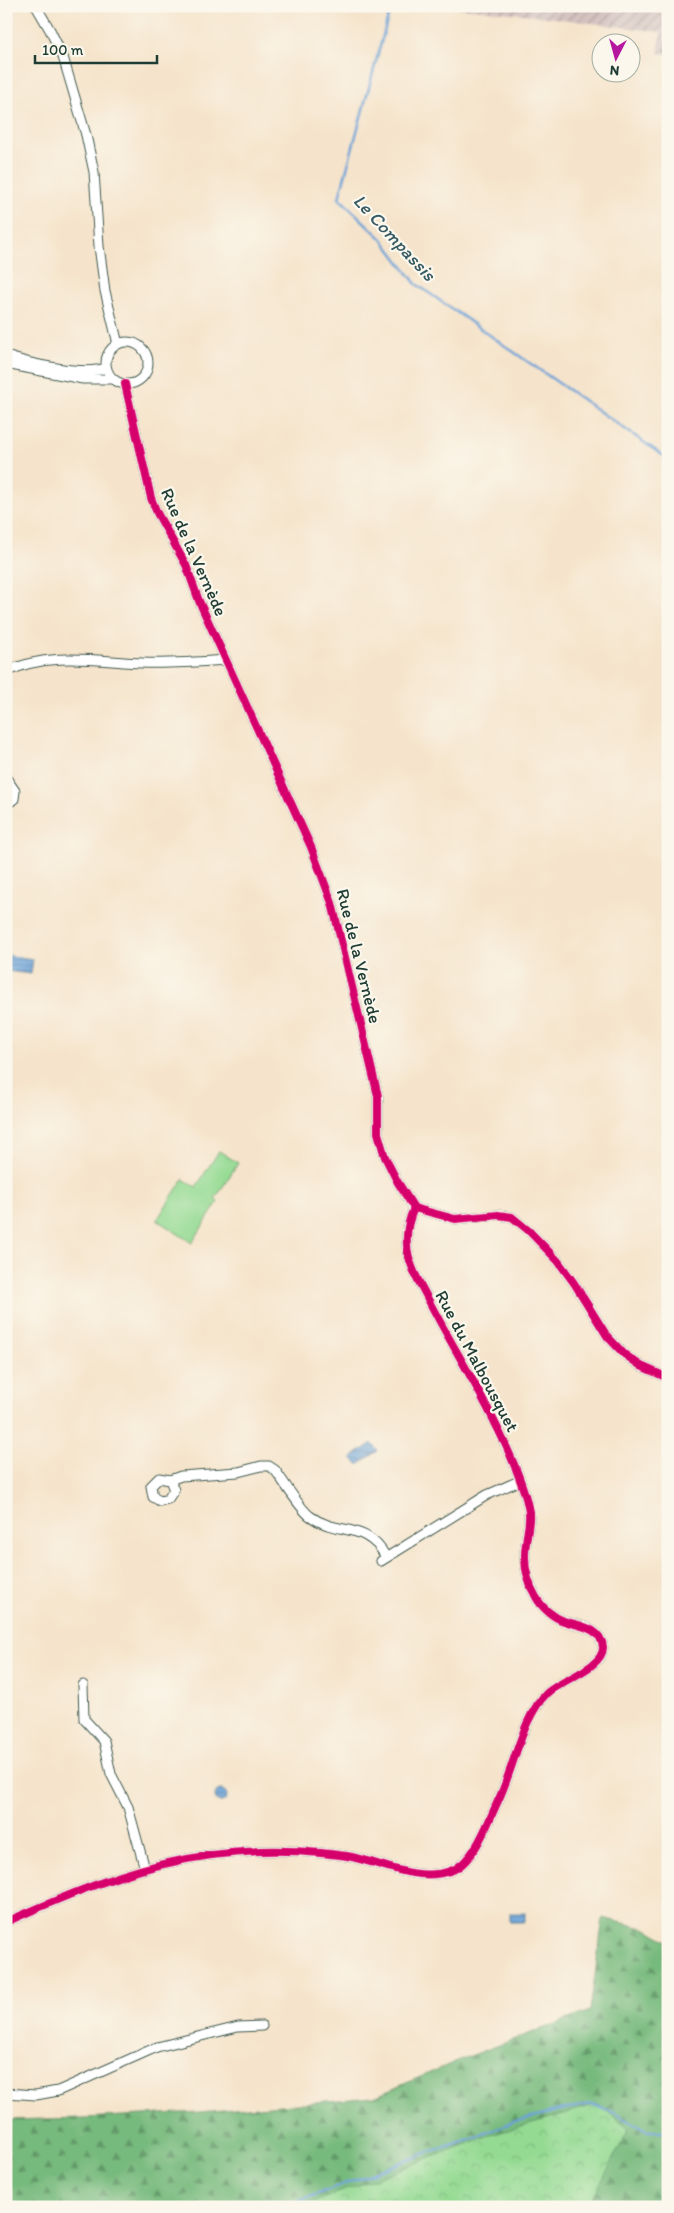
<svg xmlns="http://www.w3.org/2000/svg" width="674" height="2213" viewBox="0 0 674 2213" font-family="Itim,sans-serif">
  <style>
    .industrial { fill: url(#industrial-furrows) }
    .green { fill: #94da93; stroke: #5a8c64 }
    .forest { fill: url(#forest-firs); stroke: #4b7c58 }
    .park { fill: url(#park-crowns); stroke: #5a8c64 }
    .water { fill: url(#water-rules); stroke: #446f86 }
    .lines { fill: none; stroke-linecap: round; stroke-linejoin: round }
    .stream { stroke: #6aa1d7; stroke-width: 2.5 }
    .minor-casing { stroke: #3f564b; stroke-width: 11 }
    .minor { stroke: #fff; stroke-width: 9 }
    .cycleway-casing { stroke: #fbf7ec; stroke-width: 11 }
    .cycleway { stroke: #d6006c; stroke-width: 8 }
    .labels { text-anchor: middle; stroke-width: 4.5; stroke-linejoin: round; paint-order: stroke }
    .street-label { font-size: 18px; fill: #1f3d34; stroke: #fbf7ec }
    .water-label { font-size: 19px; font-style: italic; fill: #365b65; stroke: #fbf7ec }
  </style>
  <defs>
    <pattern id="industrial-furrows" width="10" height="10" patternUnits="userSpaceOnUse" patternTransform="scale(1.25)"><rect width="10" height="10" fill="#d1bfbd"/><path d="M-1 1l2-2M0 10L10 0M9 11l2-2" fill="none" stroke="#a99c9a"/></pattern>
    <pattern id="forest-firs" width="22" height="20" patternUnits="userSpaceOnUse" patternTransform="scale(1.25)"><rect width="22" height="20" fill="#77ba7d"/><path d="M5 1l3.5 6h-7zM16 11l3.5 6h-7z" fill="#619867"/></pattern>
    <pattern id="park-crowns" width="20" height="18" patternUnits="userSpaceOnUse" patternTransform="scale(1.25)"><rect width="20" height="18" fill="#94da93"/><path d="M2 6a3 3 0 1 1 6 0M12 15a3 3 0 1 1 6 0" fill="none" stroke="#7fbc7f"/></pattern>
    <pattern id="water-rules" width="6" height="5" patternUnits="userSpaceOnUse" patternTransform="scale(1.25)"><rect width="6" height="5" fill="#6aa1d7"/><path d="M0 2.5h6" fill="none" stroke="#5784af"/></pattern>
  </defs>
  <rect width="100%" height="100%" fill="#fbf7ec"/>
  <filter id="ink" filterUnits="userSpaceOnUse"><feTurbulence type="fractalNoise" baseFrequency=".02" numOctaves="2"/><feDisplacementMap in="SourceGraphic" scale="10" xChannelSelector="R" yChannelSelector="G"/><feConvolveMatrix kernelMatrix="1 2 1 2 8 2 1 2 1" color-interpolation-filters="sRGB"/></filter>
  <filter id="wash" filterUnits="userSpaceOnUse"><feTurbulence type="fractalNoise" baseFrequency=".0096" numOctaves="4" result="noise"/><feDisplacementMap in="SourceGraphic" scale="20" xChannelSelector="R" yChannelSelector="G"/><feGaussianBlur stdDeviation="1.12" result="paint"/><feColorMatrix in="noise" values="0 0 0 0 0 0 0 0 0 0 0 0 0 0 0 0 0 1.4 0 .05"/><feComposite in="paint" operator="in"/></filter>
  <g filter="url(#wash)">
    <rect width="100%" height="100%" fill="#f5e4cb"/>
    <polygon class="industrial" points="437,6 668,6 668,55 658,53 661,32 522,14"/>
    <polygon class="green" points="219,1151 238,1163 215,1199 218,1202 192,1243 157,1220 183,1179 196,1187"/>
    <polygon class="forest" points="603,1918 647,1929 668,1941 668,2207 6,2207 6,2120 85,2118 200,2112 374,2097 462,2059 590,2011"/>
    <polygon class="park" points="598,2104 629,2129 588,2207 301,2207 487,2136"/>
    <g class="water">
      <polygon points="6,955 33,959 31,974 6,971"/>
      <polygon points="372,1443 378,1451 358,1465 352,1457"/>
      <circle cx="221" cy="1796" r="6"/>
      <rect x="510" y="1913" width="15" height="9"/>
    </g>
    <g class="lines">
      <g class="stream">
        <polyline points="391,6 339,198 382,239 416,284 668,459"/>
        <polyline points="283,2207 429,2152 473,2138 513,2122 560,2110 592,2104 612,2112 647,2131 668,2131"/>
      </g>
    </g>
  </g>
  <g filter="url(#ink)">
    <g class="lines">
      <defs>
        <g id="minor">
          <polyline points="36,6 50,30 63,57 86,135 94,172 99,246 105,291 118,344"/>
          <polyline points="666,51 668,43"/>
          <circle cx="127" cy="363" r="21"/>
          <path d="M6 356C29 364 84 376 106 368"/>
          <polyline points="6,364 83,379 113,379"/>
          <polyline points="125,384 151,498 157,513 186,565 199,601 311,847 332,903 378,1096 378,1133 385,1157 397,1181 414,1208 455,1219 498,1215 512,1217 529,1231 558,1261 574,1283 607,1336 624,1354 641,1366 668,1378"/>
          <path d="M6 672C48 651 98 661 142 663 170 664 198 662 226 660"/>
          <polyline points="6,778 15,791 14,799 6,805"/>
          <path d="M170 1480 174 1490 168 1499 160 1501 153 1497 151 1486 159 1478 170 1480 181 1476 238 1472 261 1466H269L275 1470C284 1482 300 1509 310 1516 337 1536 366 1521 386 1557"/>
          <polyline points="381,1561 487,1495 519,1481"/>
          <polyline points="83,1685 84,1719 104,1741 111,1774 128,1807 145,1869"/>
          <path d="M6 1922C56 1900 106 1878 159 1865 211 1852 268 1848 321 1853 331 1854 342 1855 352 1857 384 1864 417 1882 450 1871 474 1864 488 1822 498 1801 514 1768 522 1717 547 1693 561 1680 604 1667 603 1647 601 1627 579 1626 564 1621 553 1617 542 1608 536 1597 526 1580 523 1563 526 1543 527 1533 530 1523 529 1512 524 1481 502 1436 487 1407 469 1372 448 1338 430 1303 421 1285 408 1265 407 1245 406 1232 409 1219 414 1208"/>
          <polyline points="6,2093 36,2095 58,2091 157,2047 238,2027 262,2026"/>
        </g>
      </defs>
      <use href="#minor" class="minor-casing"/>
      <use href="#minor" class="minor"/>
      <defs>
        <g id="cycleway">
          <polyline points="125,384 151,498 157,513 186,565 199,601 311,847 332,903 378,1096 378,1133 385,1157 397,1181 414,1208 455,1219 498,1215 512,1217 529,1231 558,1261 574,1283 607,1336 624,1354 641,1366 668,1378"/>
          <path d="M6 1922C56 1900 106 1878 159 1865 211 1852 268 1848 321 1853 331 1854 342 1855 352 1857 384 1864 417 1882 450 1871 474 1864 488 1822 498 1801 514 1768 522 1717 547 1693 561 1680 604 1667 603 1647 601 1627 579 1626 564 1621 553 1617 542 1608 536 1597 526 1580 523 1563 526 1543 527 1533 530 1523 529 1512 524 1481 502 1436 487 1407 469 1372 448 1338 430 1303 421 1285 408 1265 407 1245 406 1232 409 1219 414 1208"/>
        </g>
      </defs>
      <use href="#cycleway" class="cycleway-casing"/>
      <use href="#cycleway" class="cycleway"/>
    </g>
  </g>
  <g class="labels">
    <g class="street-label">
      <text transform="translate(194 552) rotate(66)" y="6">Rue de la Vernède</text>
      <text transform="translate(359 956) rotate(76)" y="6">Rue de la Vernède</text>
      <text transform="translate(477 1361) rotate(62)" y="6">Rue du Malbousquet</text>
    </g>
    <g class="water-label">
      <text transform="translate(395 237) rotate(47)" y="7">Le Compassis</text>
    </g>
  </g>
  <rect width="674" height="2213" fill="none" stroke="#fbf7ec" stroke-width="25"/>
  <g transform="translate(616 58) rotate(186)"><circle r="24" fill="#fbf7ec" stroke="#a3ada2"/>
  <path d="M0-4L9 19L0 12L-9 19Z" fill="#b5179e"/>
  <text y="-8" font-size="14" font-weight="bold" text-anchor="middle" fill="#1f3d34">N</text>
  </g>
  <path d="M35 55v8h122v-8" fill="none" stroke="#1f3d34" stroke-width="2.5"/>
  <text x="42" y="55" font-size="15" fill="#1f3d34" stroke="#fbf7ec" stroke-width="4" paint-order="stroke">100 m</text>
</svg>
